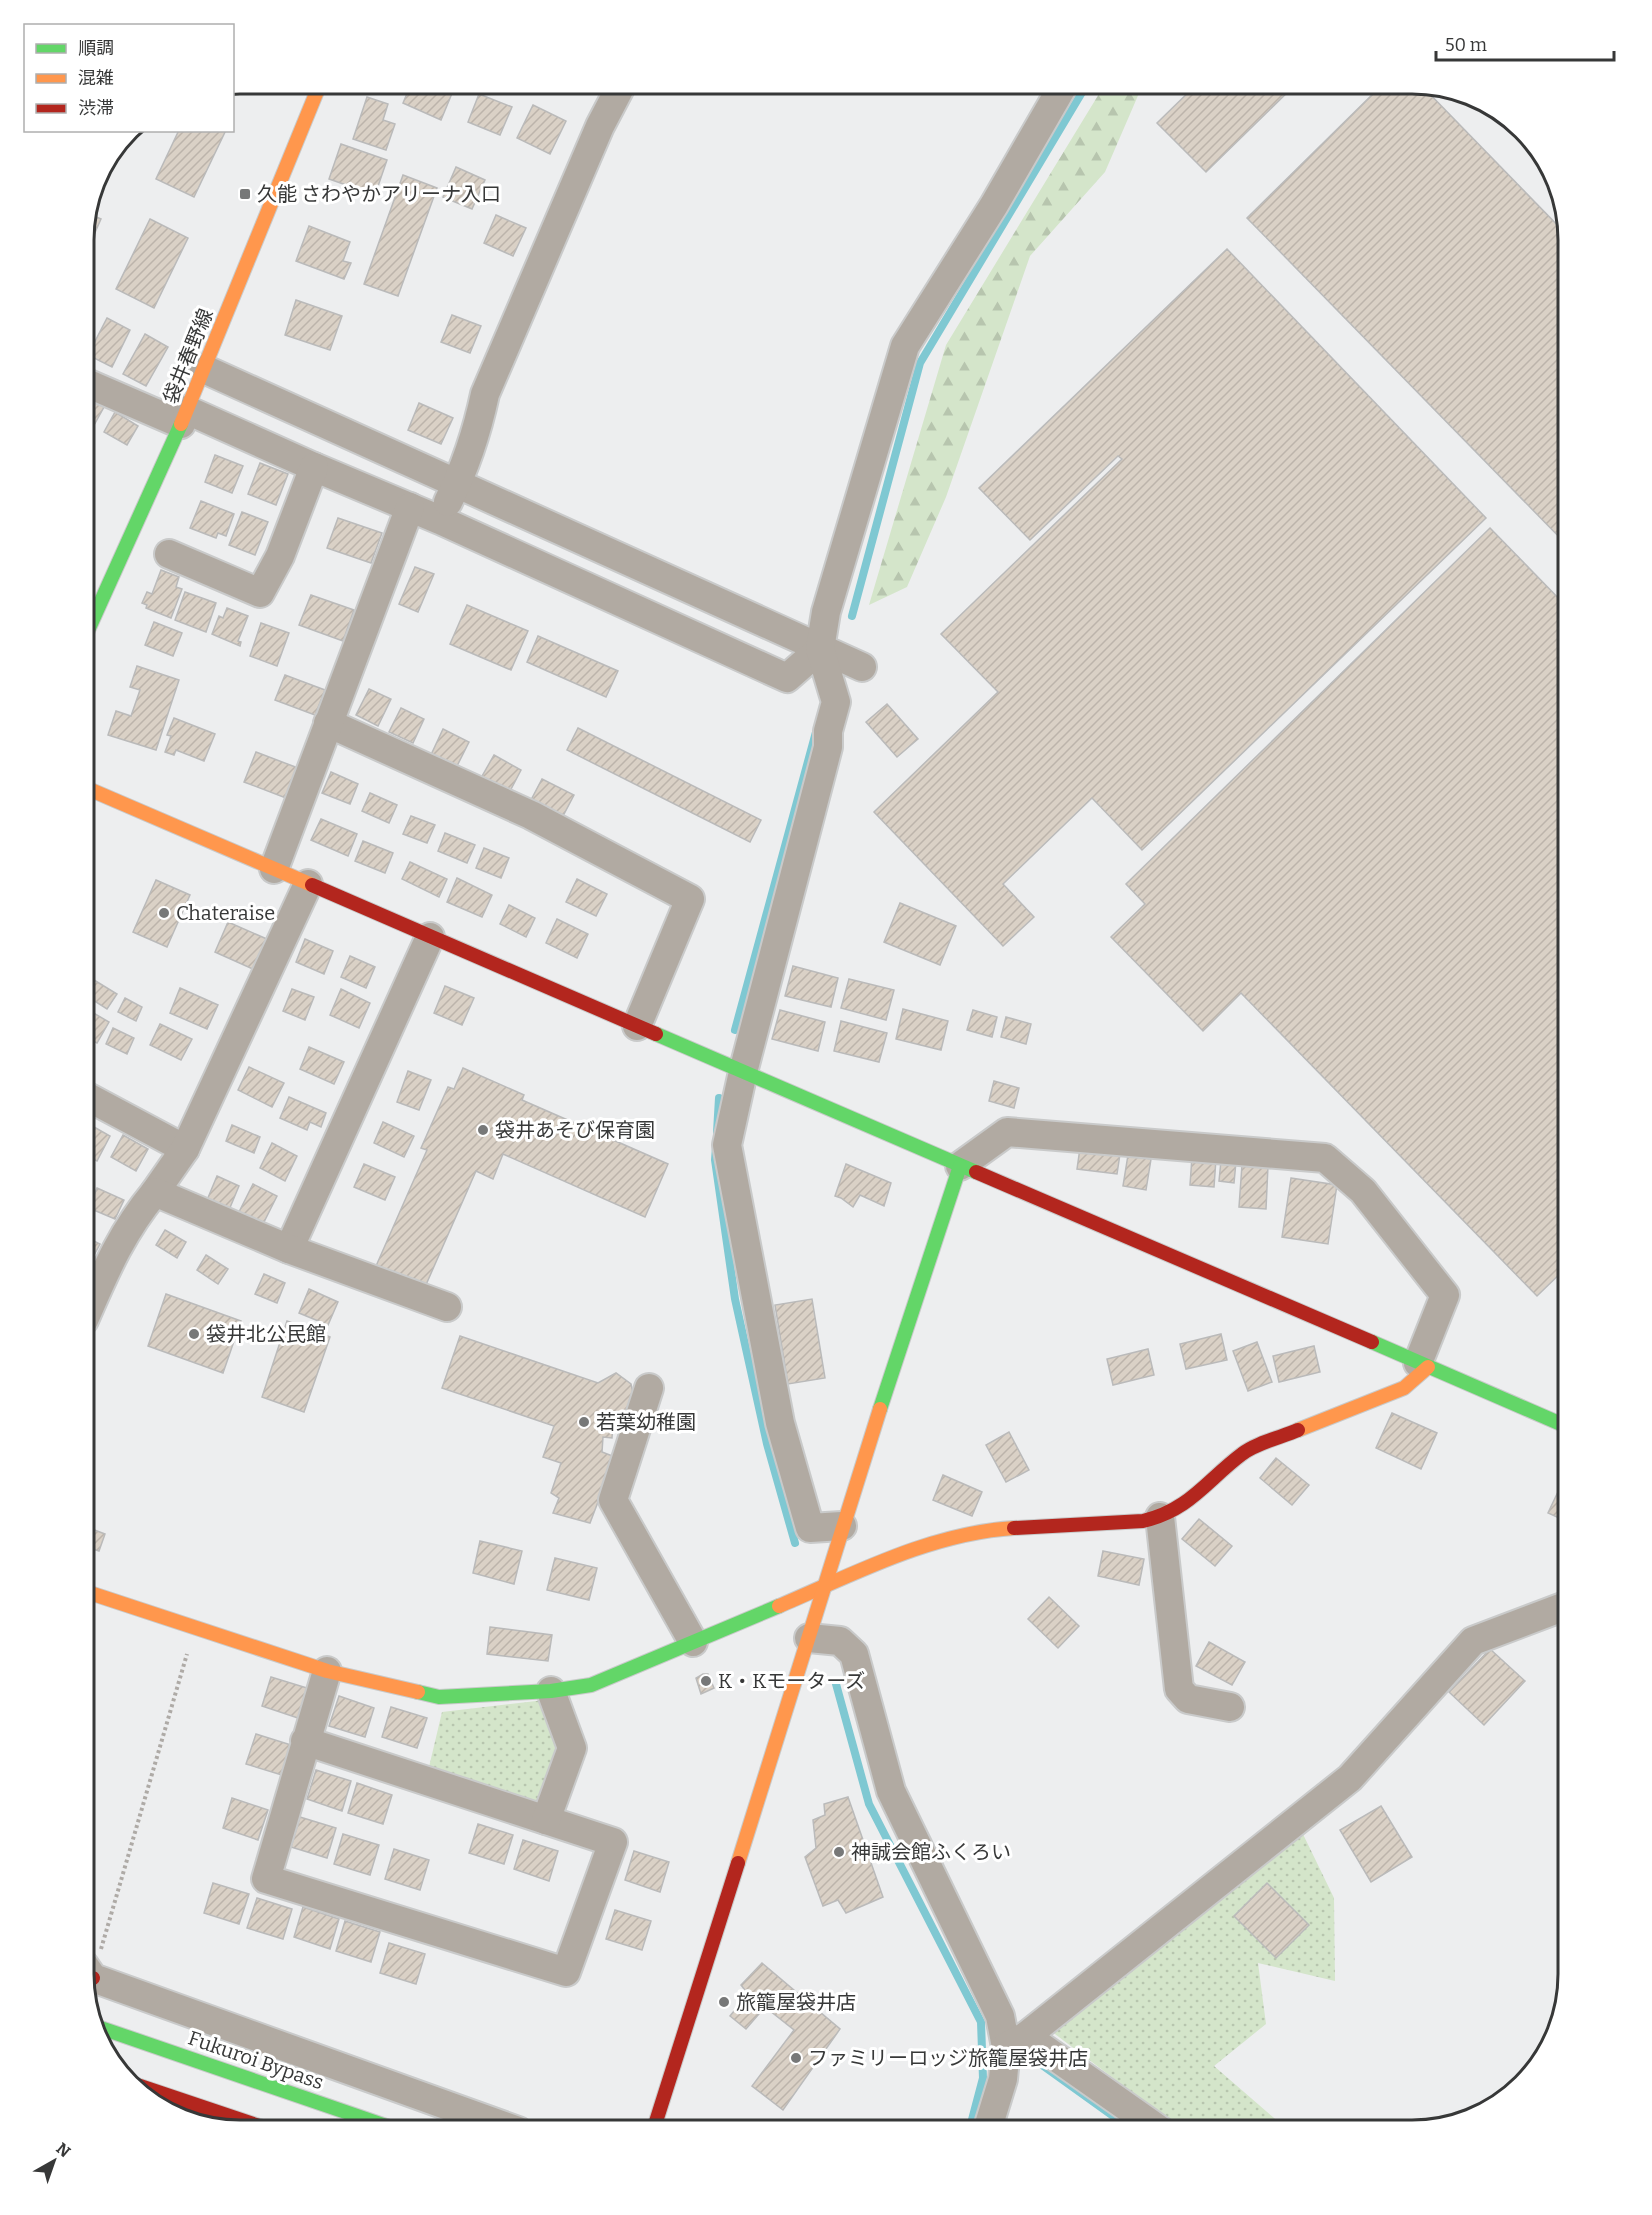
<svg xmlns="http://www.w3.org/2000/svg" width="1652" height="2215" viewBox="0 0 1652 2215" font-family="Bitter,'Noto Sans JP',serif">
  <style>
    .grass { fill: url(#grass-dots) }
    .forest { fill: url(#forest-firs) }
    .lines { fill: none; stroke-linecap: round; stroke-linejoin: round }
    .stream { stroke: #7fc8d2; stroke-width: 8 }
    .building { fill: url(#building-hatch); stroke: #bababa; stroke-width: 1.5 }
    .street-casing { stroke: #c9caca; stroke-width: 32 }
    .fast-casing { stroke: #c9caca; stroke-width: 16 }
    .slow-casing { stroke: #c9caca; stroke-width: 16 }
    .jam-casing { stroke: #c9caca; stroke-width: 16 }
    .path { stroke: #aeaaa6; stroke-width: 4; stroke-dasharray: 3 3; stroke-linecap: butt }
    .street { stroke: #b1aaa2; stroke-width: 28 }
    .fast { stroke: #63d668; stroke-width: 14 }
    .slow { stroke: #ff974d; stroke-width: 14 }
    .jam { stroke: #b3261e; stroke-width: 14 }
    .poi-dot { fill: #777878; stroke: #fff; stroke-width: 2 }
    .labels { text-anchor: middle; stroke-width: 6; stroke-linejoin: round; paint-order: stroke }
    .poi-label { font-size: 20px; fill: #373838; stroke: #fff; text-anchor: start }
    .street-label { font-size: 20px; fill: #373838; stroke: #fff }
    .rim { fill: none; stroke: #373838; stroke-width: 3 }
  </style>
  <defs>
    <pattern id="grass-dots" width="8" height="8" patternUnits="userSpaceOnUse" patternTransform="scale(1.5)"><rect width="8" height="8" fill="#d4e5ca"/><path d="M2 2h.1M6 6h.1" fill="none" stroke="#b7c5ae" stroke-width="1.8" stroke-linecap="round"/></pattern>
    <pattern id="forest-firs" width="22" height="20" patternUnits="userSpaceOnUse" patternTransform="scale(1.5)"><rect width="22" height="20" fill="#d4e5ca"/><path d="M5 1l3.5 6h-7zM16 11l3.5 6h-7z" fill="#b7c5ae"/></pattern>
    <pattern id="building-hatch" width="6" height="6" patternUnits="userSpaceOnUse" patternTransform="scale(1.5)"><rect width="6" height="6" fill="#dad1c6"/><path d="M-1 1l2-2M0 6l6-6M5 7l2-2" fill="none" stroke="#bcb4ab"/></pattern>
  </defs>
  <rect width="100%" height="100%" fill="#edeeef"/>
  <g class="grass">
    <polygon points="545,1700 572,1748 548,1813 429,1767 442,1712"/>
    <polygon points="1300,1828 1334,1898 1335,1981 1258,1963 1266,2024 1214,2066 1289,2131 1183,2131 1051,2031"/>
  </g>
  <polygon class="forest" points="1105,84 1143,84 1105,172 1030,256 946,497 907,587 869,605 946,345"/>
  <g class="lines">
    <g class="stream">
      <polyline points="852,616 920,363 1087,84"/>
      <polyline points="735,1030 816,732"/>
      <polyline points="717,1132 719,1098"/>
      <polyline points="716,1147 715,1160 735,1299 767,1444 795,1543"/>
      <polyline points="836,1684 869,1804 981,2022 983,2078 969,2131"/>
      <polyline points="1017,2047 1134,2131"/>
    </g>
  </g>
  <g class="building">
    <polygon points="411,84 437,84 453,91 441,120 403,103"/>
    <polygon points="1197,84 1296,84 1206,172 1157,123"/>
    <polygon points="1383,84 1420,84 1566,234 1568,241 1568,546 1247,218"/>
    <polygon points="479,94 512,107 500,135 468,122"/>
    <polygon points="367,97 388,104 383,120 395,124 386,150 353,139"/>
    <polygon points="533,105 566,121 550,154 517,138"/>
    <polygon points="179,130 226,130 194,197 156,179"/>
    <polygon points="341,144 387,160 375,195 329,179"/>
    <polygon points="456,167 485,180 472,209 443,197"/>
    <polygon points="403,175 437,188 398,296 364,284"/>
    <polygon points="89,214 101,219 93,237 84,234"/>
    <polygon points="496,215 526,228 513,256 484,243"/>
    <polygon points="150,219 188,238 154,308 116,289"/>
    <polygon points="309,226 350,242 343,261 351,263 344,279 296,261"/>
    <polygon points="1227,249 1486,518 1142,850 1092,798 1003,884 1034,917 1003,946 874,812 998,692 941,634 1122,459 1118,456 1030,540 979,488"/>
    <polygon points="84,288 93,291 84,314"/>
    <polygon points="296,300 342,316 330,350 285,335"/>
    <polygon points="452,315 481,326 470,353 441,342"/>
    <polygon points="107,318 130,330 112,367 88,355"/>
    <polygon points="145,334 168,347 146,386 123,374"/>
    <polygon points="84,396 104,407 93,427 84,422"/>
    <polygon points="419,403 453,418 441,444 408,430"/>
    <polygon points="115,412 138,426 127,445 104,432"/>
    <polygon points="215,455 243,466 232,493 205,482"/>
    <polygon points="260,463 288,474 276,505 248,494"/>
    <polygon points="84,475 92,478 84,499"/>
    <polygon points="201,501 234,514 226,536 218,533 216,538 190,528"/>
    <polygon points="242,512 268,522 255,555 229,545"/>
    <polygon points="338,518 382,533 371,563 327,548"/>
    <polygon points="1490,528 1568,608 1568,1266 1537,1296 1241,993 1203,1031 1111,937 1145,904 1126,884"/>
    <polygon points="415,567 434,574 418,612 399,604"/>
    <polygon points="161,570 179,577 176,587 182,589 171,618 146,608 147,605 142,603 147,592 152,594"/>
    <polygon points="185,592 216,603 206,632 175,620"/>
    <polygon points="311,595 354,610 343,641 299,625"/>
    <polygon points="467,605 528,631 511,670 450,644"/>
    <polygon points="227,608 248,616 238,641 241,642 240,646 212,634 219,616 223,618"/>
    <polygon points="154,622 182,633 173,656 145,645"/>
    <polygon points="261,623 289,633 277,666 250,656"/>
    <polygon points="538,636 618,671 606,697 527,662"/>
    <polygon points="137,666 179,680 156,750 108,735 116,711 131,716 140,690 130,687"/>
    <polygon points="285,675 325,690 315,715 275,700"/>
    <polygon points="369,689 391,699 378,726 356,715"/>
    <polygon points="887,704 918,739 897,757 866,722"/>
    <polygon points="401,708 424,719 413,743 389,732"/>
    <polygon points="174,718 215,734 204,761 176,750 174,755 165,752 171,736 167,735"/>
    <polygon points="578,728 761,820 750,842 567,750"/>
    <polygon points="443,729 469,742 455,770 430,757"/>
    <polygon points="256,752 298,768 286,798 244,782"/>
    <polygon points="494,755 521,770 509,793 481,778"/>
    <polygon points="331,772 358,784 350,804 322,793"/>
    <polygon points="542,779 574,795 563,816 531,800"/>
    <polygon points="370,793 397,805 389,823 362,811"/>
    <polygon points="411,816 435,825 427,843 403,834"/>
    <polygon points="321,819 357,834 348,856 311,840"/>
    <polygon points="445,833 475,845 467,863 438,851"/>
    <polygon points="363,841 393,853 385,873 355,861"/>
    <polygon points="484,848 509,858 501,878 476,868"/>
    <polygon points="410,862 447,879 439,897 402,879"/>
    <polygon points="457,878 492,895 482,917 447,902"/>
    <polygon points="577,879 607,894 596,916 566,902"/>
    <polygon points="156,880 190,895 167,947 133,932"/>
    <polygon points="900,903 956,926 940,965 884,942"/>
    <polygon points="509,905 535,918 526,937 500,924"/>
    <polygon points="557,919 588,934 577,958 546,943"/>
    <polygon points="228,922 269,940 255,970 215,952"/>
    <polygon points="305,939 333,951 324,974 296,962"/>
    <polygon points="350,956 375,967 366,988 341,977"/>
    <polygon points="793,966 838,978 831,1007 785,996"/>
    <polygon points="849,979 894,990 886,1020 841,1008"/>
    <polygon points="94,980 117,994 107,1009 85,995"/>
    <polygon points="445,986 474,998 462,1025 434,1013"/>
    <polygon points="180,988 218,1005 207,1029 170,1013"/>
    <polygon points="292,989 314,997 305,1020 283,1011"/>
    <polygon points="341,989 370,1003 359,1028 330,1015"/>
    <polygon points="125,998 142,1007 136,1021 118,1012"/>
    <polygon points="903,1009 948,1021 941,1050 896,1039"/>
    <polygon points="780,1010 825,1022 818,1051 772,1039"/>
    <polygon points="973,1010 997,1017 992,1037 967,1030"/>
    <polygon points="90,1011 109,1022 97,1043 84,1036 84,1021"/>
    <polygon points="1006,1017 1031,1024 1026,1044 1001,1037"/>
    <polygon points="841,1021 887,1033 879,1062 834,1051"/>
    <polygon points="160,1024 192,1039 181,1060 150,1045"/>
    <polygon points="113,1028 134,1038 127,1054 106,1044"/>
    <polygon points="309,1047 344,1062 334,1084 300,1069"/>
    <polygon points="249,1067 284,1083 272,1107 238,1090"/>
    <polygon points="463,1068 524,1095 522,1100 668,1164 645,1217 503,1154 493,1179 476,1171 425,1287 376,1266 427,1150 421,1148 448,1087 454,1089"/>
    <polygon points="408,1071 431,1080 419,1110 397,1102"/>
    <polygon points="994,1081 1019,1088 1014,1108 989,1101"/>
    <polygon points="289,1097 326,1113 321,1127 310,1122 307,1130 280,1118"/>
    <polygon points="383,1122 414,1136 404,1157 374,1143"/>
    <polygon points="87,1123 110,1136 97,1161 84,1154 84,1127"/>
    <polygon points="232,1125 260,1137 254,1153 226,1141"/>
    <polygon points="123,1135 148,1149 136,1171 111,1157"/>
    <polygon points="272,1143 297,1156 285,1181 260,1168"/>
    <polygon points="1080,1148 1120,1154 1117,1174 1077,1169"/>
    <polygon points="1128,1155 1151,1159 1146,1190 1123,1186"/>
    <polygon points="1192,1157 1216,1159 1214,1187 1190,1185"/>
    <polygon points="1221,1161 1236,1162 1234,1183 1219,1181"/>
    <polygon points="364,1164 395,1177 385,1200 354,1187"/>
    <polygon points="846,1164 891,1183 884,1206 860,1195 853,1207 841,1198 835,1196"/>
    <polygon points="1242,1165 1268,1166 1266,1209 1239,1207"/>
    <polygon points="217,1176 239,1186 229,1210 207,1200"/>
    <polygon points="1291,1178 1337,1185 1328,1244 1282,1237"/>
    <polygon points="253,1184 277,1196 261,1228 237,1216"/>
    <polygon points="97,1188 124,1200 115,1219 89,1208"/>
    <polygon points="165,1230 186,1242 177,1258 156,1245"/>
    <polygon points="84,1236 100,1244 87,1268 84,1267"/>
    <polygon points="206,1255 228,1269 218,1284 197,1270"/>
    <polygon points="264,1274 285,1283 277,1303 255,1294"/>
    <polygon points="309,1289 338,1302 328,1325 299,1313"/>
    <polygon points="166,1294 241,1321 223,1373 148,1346"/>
    <polygon points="812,1299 825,1378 788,1384 775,1305"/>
    <polygon points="287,1321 330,1337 304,1412 262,1397"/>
    <polygon points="1221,1334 1227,1360 1186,1369 1180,1344"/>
    <polygon points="460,1336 598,1383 616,1373 631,1384 634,1398 629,1408 622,1419 613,1423 612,1438 603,1437 602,1452 615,1457 590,1523 553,1513 559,1498 551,1493 561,1463 543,1457 554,1426 442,1388"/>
    <polygon points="1257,1342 1272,1382 1248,1391 1233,1351"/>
    <polygon points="1314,1346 1320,1372 1279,1382 1273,1356"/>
    <polygon points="1148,1349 1154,1375 1113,1385 1107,1359"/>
    <polygon points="1392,1413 1437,1433 1421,1469 1376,1448"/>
    <polygon points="1009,1432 1029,1470 1006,1482 986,1445"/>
    <polygon points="1276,1458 1309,1485 1292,1505 1260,1478"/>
    <polygon points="943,1475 982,1492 972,1516 933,1500"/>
    <polygon points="1565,1477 1568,1479 1568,1522 1548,1513"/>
    <polygon points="1199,1519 1232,1546 1215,1566 1182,1539"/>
    <polygon points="84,1526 105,1534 99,1551 84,1546"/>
    <polygon points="480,1541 522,1551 514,1584 473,1573"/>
    <polygon points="1103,1551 1144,1559 1139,1585 1098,1576"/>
    <polygon points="555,1558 597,1568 589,1600 547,1590"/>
    <polygon points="1049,1597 1079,1626 1058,1648 1028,1619"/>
    <polygon points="490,1627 552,1635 548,1661 487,1654"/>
    <polygon points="1209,1642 1245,1662 1232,1685 1196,1666"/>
    <polygon points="1490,1649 1525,1681 1484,1725 1449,1692"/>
    <polygon points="703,1674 708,1674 714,1688 701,1694 696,1678"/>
    <polygon points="271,1677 307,1688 298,1718 262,1706"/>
    <polygon points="339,1696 374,1708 365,1737 329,1726"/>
    <polygon points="391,1707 427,1718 417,1748 382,1737"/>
    <polygon points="256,1734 291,1745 282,1775 246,1764"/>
    <polygon points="316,1770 351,1781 342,1811 307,1799"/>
    <polygon points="357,1783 392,1795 383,1824 348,1813"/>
    <polygon points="848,1797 883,1897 846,1913 838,1900 823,1906 805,1857 816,1848 813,1820 825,1815 824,1804"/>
    <polygon points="232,1798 268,1810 258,1840 223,1828"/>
    <polygon points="1381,1806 1412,1857 1371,1882 1340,1830"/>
    <polygon points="300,1817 336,1828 327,1858 291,1847"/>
    <polygon points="478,1824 513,1835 504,1864 469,1853"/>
    <polygon points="343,1834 379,1845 370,1875 334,1864"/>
    <polygon points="523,1840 558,1851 549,1881 514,1869"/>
    <polygon points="394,1849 429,1860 420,1890 385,1879"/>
    <polygon points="634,1851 669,1862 660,1892 625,1880"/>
    <polygon points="213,1883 249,1894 239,1924 204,1913"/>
    <polygon points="1267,1883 1309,1925 1276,1958 1234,1916"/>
    <polygon points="257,1898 292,1909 283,1939 247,1928"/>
    <polygon points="303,1907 339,1919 330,1949 294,1937"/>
    <polygon points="615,1910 651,1921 642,1950 606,1939"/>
    <polygon points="345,1921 380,1932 371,1962 336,1951"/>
    <polygon points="389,1943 425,1954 416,1984 380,1973"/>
    <polygon points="762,1963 840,2029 783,2110 752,2086 794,2030 765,2007 746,2029 730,2016 748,1994 741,1985"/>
  </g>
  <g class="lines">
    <defs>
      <g id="street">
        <polyline points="204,369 862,667"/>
        <polyline points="84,382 181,424"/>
        <polyline points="187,410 314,467 440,520 787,678 820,649"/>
        <path d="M448 502C465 468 477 432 485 394L600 126 622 84"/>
        <polyline points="169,554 260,593 280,556 314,467"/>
        <polyline points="328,723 531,815 690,899 637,1026"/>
        <polyline points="274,869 410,507"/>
        <polyline points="84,1095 185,1149"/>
        <polyline points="960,1166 1007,1132 1325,1158 1363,1191 1445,1295 1418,1363"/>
        <polyline points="155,1192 185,1149 308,884"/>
        <polyline points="289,1249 430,937"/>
        <path d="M84 1320C105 1272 121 1233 155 1192L289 1249 447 1307"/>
        <polyline points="649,1388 613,1500 693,1642"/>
        <polyline points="1160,1517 1179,1689 1188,1699 1230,1707"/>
        <polyline points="842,1526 810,1528 780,1423 727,1145 743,1072 828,747 828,731 836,702 820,649 826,612 905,346 994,205 1064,84"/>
        <polyline points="809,1638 840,1641 854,1654 891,1791 1000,2016 1006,2047 1003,2079 987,2131"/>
        <polyline points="305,1741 613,1842 566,1972 266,1879 327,1671"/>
        <polyline points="546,1820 572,1748 551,1691"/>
        <polyline points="84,1965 93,1978 518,2131"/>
        <polyline points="1026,2036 1161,2131"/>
        <polyline points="1006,2047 1026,2036 1350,1778 1473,1641 1568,1605"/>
      </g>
      <g id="fast">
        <polyline points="84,639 181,424"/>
        <polyline points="656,1034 976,1172"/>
        <polyline points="1372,1342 1568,1427"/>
        <polyline points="880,1409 960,1166"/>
        <polyline points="418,1692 439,1697 551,1691 591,1685 779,1606"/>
        <polyline points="98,2027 401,2131"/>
      </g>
      <g id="slow">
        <polyline points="181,424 320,84"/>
        <polyline points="84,787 312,885"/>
        <polyline points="1298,1430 1404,1388 1428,1367"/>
        <polyline points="84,1591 327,1671 418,1692"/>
        <path d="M779 1606C854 1574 931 1533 1014 1528"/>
        <polyline points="738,1863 880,1409"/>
      </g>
      <g id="jam">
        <polyline points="312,885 656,1034"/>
        <polyline points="976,1172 1372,1342"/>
        <path d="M1014 1528 1143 1521C1190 1510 1207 1480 1242 1454 1256 1443 1282 1437 1298 1430"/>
        <polyline points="84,1976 93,1978"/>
        <polyline points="137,2085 274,2131"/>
        <polyline points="653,2131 738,1863"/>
      </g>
    </defs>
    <use href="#street" class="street-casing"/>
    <use href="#fast" class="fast-casing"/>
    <use href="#slow" class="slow-casing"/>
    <use href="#jam" class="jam-casing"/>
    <polyline class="path" points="101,1949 187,1654"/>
    <use href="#street" class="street"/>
    <use href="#fast" class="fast"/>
    <use href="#slow" class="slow"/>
    <use href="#jam" class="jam"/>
  </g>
  <g class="poi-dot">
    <rect x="239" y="188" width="12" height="12" rx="3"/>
    <circle cx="164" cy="913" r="6"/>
    <circle cx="483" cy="1130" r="6"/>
    <circle cx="194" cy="1334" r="6"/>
    <circle cx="584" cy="1422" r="6"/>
    <circle cx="706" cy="1681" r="6"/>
    <circle cx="839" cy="1852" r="6"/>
    <circle cx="724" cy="2002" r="6"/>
    <circle cx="796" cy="2058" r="6"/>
  </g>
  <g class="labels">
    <g class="poi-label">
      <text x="257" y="201">久能 さわやかアリーナ入口</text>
      <text x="176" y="920">Chateraise</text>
      <text x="495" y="1137">袋井あそび保育園</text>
      <text x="206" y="1341">袋井北公民館</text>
      <text x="596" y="1429">若葉幼稚園</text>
      <text x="718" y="1688">K・Kモーターズ</text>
      <text x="851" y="1859">神誠会館ふくろい</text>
      <text x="736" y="2009">旅籠屋袋井店</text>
      <text x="808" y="2065">ファミリーロッジ旅籠屋袋井店</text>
    </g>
    <g class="street-label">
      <text transform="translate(188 356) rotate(-68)" y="7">袋井春野線</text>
      <text transform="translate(256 2060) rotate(19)" y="7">Fukuroi Bypass</text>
    </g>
  </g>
  <path d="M0 0H1652V2215H0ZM240 94H1412A146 146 0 0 1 1558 240V1974A146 146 0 0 1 1412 2120H240A146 146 0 0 1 94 1974V240A146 146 0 0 1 240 94Z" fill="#fff" fill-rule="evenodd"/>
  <path class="rim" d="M240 94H1412A146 146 0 0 1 1558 240V1974A146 146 0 0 1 1412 2120H240A146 146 0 0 1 94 1974V240A146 146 0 0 1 240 94Z"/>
  <rect x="24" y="24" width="210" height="108" fill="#ffffff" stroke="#afafaf" stroke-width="1.5"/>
  <rect x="36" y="44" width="30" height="9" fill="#63d668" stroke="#afafaf" stroke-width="1.5"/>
  <text x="78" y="54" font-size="18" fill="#373838">順調</text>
  <rect x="36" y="74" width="30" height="9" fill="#ff974d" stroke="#afafaf" stroke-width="1.5"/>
  <text x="78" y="84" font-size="18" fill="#373838">混雑</text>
  <rect x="36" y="104" width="30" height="9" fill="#b3261e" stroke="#afafaf" stroke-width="1.5"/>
  <text x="78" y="114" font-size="18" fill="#373838">渋滞</text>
  <g transform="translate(54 2161) rotate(40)" stroke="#ffffff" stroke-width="4.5" paint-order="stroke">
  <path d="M0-4.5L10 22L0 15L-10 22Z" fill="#373838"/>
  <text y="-9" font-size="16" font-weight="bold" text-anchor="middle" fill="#373838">N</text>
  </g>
  <path d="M1436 51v9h178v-9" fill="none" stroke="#373838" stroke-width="3"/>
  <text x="1445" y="51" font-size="18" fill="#373838" stroke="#ffffff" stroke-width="4.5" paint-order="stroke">50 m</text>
</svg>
